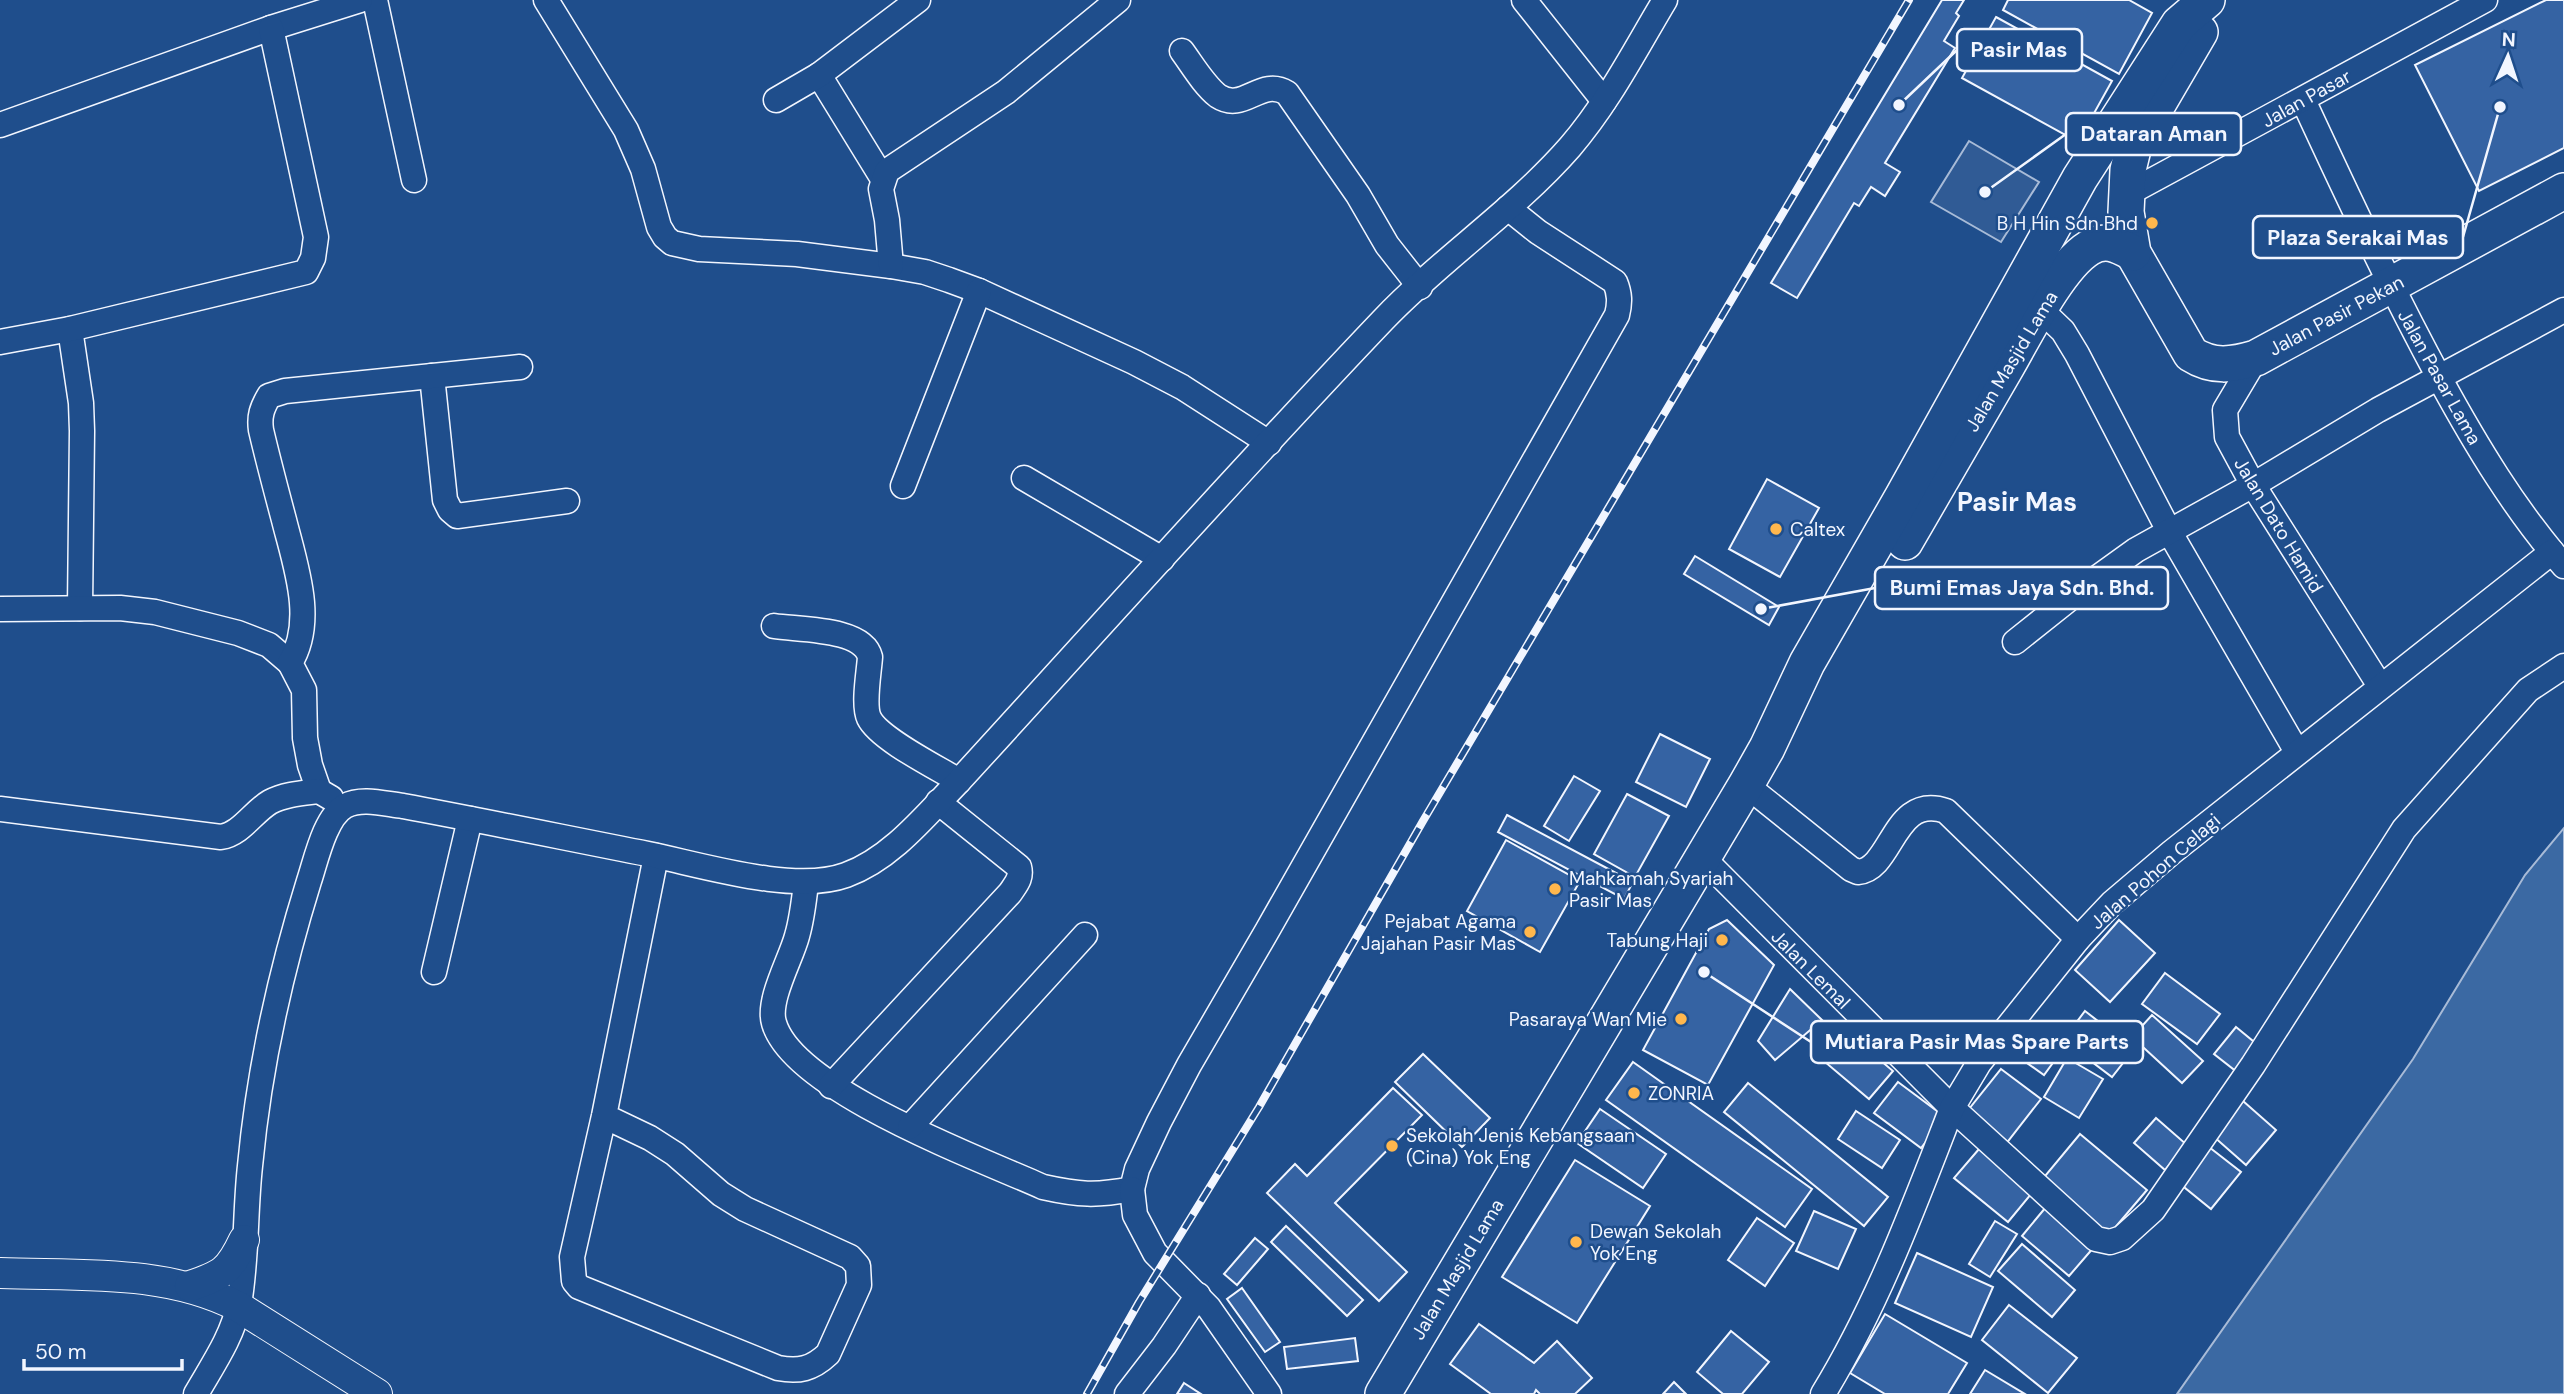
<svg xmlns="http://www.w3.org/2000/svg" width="2564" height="1394" viewBox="0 0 2564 1394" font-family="'DM Sans',sans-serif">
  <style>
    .parking { fill: #305b95; stroke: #a8bbd7; stroke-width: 2 }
    .water { fill: #3b69a3; stroke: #a8bbd7; stroke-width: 2 }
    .building { fill: #3563a3; stroke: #f2f6ff; stroke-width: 2 }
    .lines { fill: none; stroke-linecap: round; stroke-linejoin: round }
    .minor-casing { stroke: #f2f6ff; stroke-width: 27 }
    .major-casing { stroke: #f2f6ff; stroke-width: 32 }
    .highway-casing { stroke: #f2f6ff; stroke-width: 38 }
    .minor { stroke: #1f4e8c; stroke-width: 24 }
    .major { stroke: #1f4e8c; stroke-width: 30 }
    .highway { stroke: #1f4e8c; stroke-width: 35 }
    .rail-casing { stroke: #f2f6ff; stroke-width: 8 }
    .rail { stroke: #1f4e8c; stroke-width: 5; stroke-dasharray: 16; stroke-linecap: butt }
    .poi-dot { fill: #ffb74d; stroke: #1f4e8c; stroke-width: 2.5 }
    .labels { text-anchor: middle; stroke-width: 5; stroke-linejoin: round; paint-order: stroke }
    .street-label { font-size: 19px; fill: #f2f6ff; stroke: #1f4e8c }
    .poi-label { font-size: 19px; fill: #f2f6ff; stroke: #1f4e8c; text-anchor: start }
    .district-label { font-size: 26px; font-weight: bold; fill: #f2f6ff; stroke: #1f4e8c }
    .leader { fill: none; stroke: #f2f6ff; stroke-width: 2.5 }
    .callout-dot { fill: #f2f6ff; stroke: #1f4e8c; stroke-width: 2.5 }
    .callout { fill: #1f4e8c; stroke: #f2f6ff; stroke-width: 2.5 }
    .callout-label { font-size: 21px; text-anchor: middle; font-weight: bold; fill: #f2f6ff }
  </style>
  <rect width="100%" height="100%" fill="#1f4e8c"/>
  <polygon class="parking" points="1969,141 2039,182 2001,242 1931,202"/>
  <polygon class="water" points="2564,828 2564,1394 2177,1394 2413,1059 2525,875"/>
  <g class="building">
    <polygon points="1942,0 1964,0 1956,13 1959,16 1944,41 1955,48 1885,163 1900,172 1885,196 1871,187 1859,206 1854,203 1797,298 1771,283"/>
    <polygon points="2008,0 2129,0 2152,13 2119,74 2003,10"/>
    <polygon points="2546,0 2564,0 2564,148 2479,191 2415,65"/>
    <polygon points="1996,17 2112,81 2078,142 1962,78"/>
    <polygon points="1767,479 1819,508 1780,577 1729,549"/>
    <polygon points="1695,556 1779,607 1769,625 1684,574"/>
    <polygon points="1660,734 1710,759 1686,807 1636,782"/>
    <polygon points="1574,776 1600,791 1569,841 1544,826"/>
    <polygon points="1627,794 1669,816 1635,877 1594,854"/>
    <polygon points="1507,815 1633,882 1624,899 1498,832"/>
    <polygon points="1506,840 1580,881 1540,952 1467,911"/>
    <polygon points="1727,920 1774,965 1708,1085 1643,1050 1709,929"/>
    <polygon points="2119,920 2155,953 2110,1002 2075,970"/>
    <polygon points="2165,973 2220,1014 2197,1044 2142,1004"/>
    <polygon points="1790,989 1822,1020 1775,1060 1758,1041"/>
    <polygon points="2085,1011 2134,1049 2112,1077 2063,1040"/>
    <polygon points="2152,1015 2203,1061 2182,1083 2132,1037"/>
    <polygon points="2029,1025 2063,1049 2044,1075 2010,1051"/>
    <polygon points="2236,1027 2259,1046 2237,1072 2214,1054"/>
    <polygon points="1849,1034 1893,1071 1869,1099 1825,1062"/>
    <polygon points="1423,1054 1490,1118 1462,1147 1395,1082"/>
    <polygon points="2067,1058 2103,1079 2079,1118 2044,1097"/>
    <polygon points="1633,1062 1812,1189 1785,1227 1606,1100"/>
    <polygon points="2001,1069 2041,1099 2005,1145 1965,1114"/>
    <polygon points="1898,1082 1945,1117 1921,1148 1874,1113"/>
    <polygon points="1748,1083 1888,1197 1864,1226 1724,1112"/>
    <polygon points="1393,1088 1422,1115 1335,1203 1407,1272 1379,1301 1267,1193 1295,1164 1307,1176"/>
    <polygon points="2243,1101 2276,1130 2246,1165 2213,1136"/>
    <polygon points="1600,1109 1666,1154 1643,1188 1577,1143"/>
    <polygon points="1856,1111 1900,1140 1882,1168 1838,1139"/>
    <polygon points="2156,1118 2187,1145 2165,1170 2134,1143"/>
    <polygon points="2080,1134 2147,1190 2107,1237 2040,1182"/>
    <polygon points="2209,1147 2241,1172 2211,1209 2179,1183"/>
    <polygon points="1979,1149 2032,1193 2008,1222 1954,1178"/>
    <polygon points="1575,1160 1650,1206 1577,1323 1502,1277"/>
    <polygon points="2046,1207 2094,1247 2069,1276 2022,1236"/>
    <polygon points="1814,1211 1856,1229 1838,1269 1796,1251"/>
    <polygon points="1757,1218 1794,1243 1765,1286 1728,1260"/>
    <polygon points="1995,1221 2017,1234 1990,1277 1969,1264"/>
    <polygon points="1286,1226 1363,1300 1347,1316 1271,1242"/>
    <polygon points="1255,1238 1268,1249 1237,1285 1224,1274"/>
    <polygon points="2022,1244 2075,1290 2052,1317 1998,1271"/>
    <polygon points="1917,1253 1993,1287 1971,1337 1895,1303"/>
    <polygon points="1242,1288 1280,1342 1265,1352 1227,1299"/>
    <polygon points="2009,1305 2077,1358 2048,1393 1982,1340"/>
    <polygon points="1885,1314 1967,1363 1948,1394 1885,1394 1850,1373"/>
    <polygon points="1479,1324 1534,1363 1557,1341 1592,1378 1575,1394 1540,1394 1536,1390 1534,1394 1491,1394 1450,1364"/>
    <polygon points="1731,1331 1769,1362 1742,1394 1723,1394 1697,1372"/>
    <polygon points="1355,1338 1358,1361 1287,1369 1284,1347"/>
    <polygon points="1985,1370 2025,1394 1970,1394"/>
    <polygon points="1674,1382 1686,1394 1663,1394"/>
    <polygon points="1184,1383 1201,1394 1177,1394"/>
  </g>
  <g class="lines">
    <defs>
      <g id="minor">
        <polyline points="375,0 414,180"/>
        <polyline points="546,0 626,130 643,169 659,227 665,237 672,243 699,249 797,254 891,266 925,272 949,280 979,291 1134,362 1182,387 1269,443"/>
        <polyline points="1524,0 1604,101"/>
        <path d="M1182 51C1193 66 1204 85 1218 96 1244 113 1260 77 1287 93L1358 195 1387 245 1420 287"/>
        <polyline points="819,75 883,179"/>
        <polyline points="776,100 819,75 918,0"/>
        <path d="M2303 100C2347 195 2391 289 2441 381 2476 445 2515 510 2564 566"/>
        <polyline points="0,125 271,28 360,0"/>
        <polyline points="2127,194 2485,0"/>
        <polyline points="891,266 887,220 881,189 887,171 1006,92 1118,0"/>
        <polyline points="2040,309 2063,331 2077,354 2169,531 2297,752"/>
        <polyline points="70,329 81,403 82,431 80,608"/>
        <polyline points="0,342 70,329 306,272 313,258 316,237 271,28"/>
        <polyline points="2256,358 2225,410 2227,437 2253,485 2380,686"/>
        <polyline points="432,376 445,500 450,510 457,516 567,501"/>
        <polyline points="1024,478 1162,559"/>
        <polyline points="903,486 979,291"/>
        <polyline points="0,609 120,608 155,612 238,633 269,645 290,663"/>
        <path d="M774 626C800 630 863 628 870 657 869 672 863 705 869 718 879 739 938 768 959 781"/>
        <polyline points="2015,642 2079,591 2136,550 2253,485 2378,410 2564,310"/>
        <path d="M1746 785 1851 869 1858 872C1893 869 1893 793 1946 811L2078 939"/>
        <path d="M319 791 310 765 305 738 304 690 290 663C316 621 295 564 284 520 276 490 268 460 261 430 259 416 262 408 269 396L285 391 520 367"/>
        <path d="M0 809 221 837C241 834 253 812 270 802 285 794 303 793 319 791L331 798"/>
        <polyline points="1702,857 1952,1108 2096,1239 2110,1242 2122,1238 2153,1210 2253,1065 2404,829 2528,690 2564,666"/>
        <path d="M806 883C804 901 802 919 797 936 791 959 767 1000 774 1023 793 1090 981 1159 1043 1187 1079 1195 1096 1196 1132 1189L1137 1169 1159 1122 1189 1065 1267 931 1617 315C1620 303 1620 294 1615 282L1538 232 1508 208"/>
        <polyline points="434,972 470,819"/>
        <path d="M831 1086 1010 893C1016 884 1022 878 1019 867L938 802"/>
        <path d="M604 1116 650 1138 675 1154 721 1194 745 1209 850 1257 858 1266 859 1285 828 1354C812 1369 799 1372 778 1368L579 1287 574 1281 572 1257 604 1116 656 856"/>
        <polyline points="910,1127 1085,935"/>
        <polyline points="1132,1189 1135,1215 1155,1253 1209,1308 1269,1394"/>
        <path d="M196 1394C212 1366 233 1336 239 1304 247 1259 245 1211 250 1166 259 1069 280 974 309 881 316 860 325 817 345 806 362 797 385 804 403 806 484 821 566 838 648 854 702 865 794 894 846 875 891 859 926 815 959 781 1100 627 1239 471 1383 320 1441 259 1514 211 1570 147 1608 103 1635 50 1665 0"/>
        <polyline points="1127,1394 1164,1346 1198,1295"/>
        <path d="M1823 1394C1878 1304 1914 1206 1952 1108L1979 1063 2078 939 2112 903 2172 852 2552 552"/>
      </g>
      <g id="major">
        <path d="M0 1273C80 1276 166 1269 239 1307L377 1394"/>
        <path d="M190 1286C222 1275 229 1272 244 1240"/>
      </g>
      <g id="highway">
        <path d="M2200 32 2134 145 2128 170 2126 212 2133 253 2191 354C2213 368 2232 365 2256 358L2564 191"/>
        <path d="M1905 542C1939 483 1973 424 2007 366 2025 335 2059 266 2089 248 2106 238 2118 245 2133 253"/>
        <polyline points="1383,1394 1746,785 1767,748 1807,663 1903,496 2080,178 2179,24 2207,0"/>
      </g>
    </defs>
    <use href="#minor" class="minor-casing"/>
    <use href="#major" class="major-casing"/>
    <use href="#highway" class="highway-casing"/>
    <use href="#minor" class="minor"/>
    <use href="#major" class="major"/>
    <use href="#highway" class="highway"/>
    <defs>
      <polyline id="rail" points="1087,1394 1139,1302 1259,1107 1423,821 1909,0"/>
    </defs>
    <use href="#rail" class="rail-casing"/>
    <use href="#rail" class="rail"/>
  </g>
  <g class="poi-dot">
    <circle cx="2152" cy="223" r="7"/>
    <circle cx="1776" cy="529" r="7"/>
    <circle cx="1555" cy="889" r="7"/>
    <circle cx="1530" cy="932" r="7"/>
    <circle cx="1722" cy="940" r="7"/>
    <circle cx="1681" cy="1019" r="7"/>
    <circle cx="1634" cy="1093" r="7"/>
    <circle cx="1392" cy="1146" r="7"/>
    <circle cx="1576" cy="1242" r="7"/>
  </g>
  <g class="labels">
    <g class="street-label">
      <text transform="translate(2306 98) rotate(-29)" y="7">Jalan Pasar</text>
      <text transform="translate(2336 315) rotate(-28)" y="7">Jalan Pasir Pekan</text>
      <text transform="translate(2011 361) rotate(-59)" y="7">Jalan Masjid Lama</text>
      <text transform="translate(2440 377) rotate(61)" y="7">Jalan Pasar Lama</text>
      <text transform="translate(2279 525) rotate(59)" y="7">Jalan Dato Hamid</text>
      <text transform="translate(2155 871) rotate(-41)" y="7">Jalan Pohon Celagi</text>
      <text transform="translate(1811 969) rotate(45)" y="7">Jalan Lemal</text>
      <text transform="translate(1457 1269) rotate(-59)" y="7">Jalan Masjid Lama</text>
    </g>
    <g class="poi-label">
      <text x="2138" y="230" text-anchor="end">B H Hin Sdn Bhd</text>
      <text x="1790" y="536">Caltex</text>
      <text x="1569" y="885">Mahkamah Syariah<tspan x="1569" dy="22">Pasir Mas</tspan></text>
      <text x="1516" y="928" text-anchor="end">Pejabat Agama<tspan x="1516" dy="22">Jajahan Pasir Mas</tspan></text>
      <text x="1708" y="947" text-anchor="end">Tabung Haji</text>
      <text x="1667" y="1026" text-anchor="end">Pasaraya Wan Mie</text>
      <text x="1648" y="1100">ZONRIA</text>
      <text x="1406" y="1142">Sekolah Jenis Kebangsaan<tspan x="1406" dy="22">(Cina) Yok Eng</tspan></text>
      <text x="1590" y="1238">Dewan Sekolah<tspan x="1590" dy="22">Yok Eng</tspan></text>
    </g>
    <g class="district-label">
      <text x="2017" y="511">Pasir Mas</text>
    </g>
  </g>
  <path class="leader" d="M1899 105L1957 50M1985 192L2066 134M2500 107L2463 237M1761 609L1875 588M1704 972L1811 1042"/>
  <g class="callout-dot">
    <circle cx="1899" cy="105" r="7"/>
    <circle cx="1985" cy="192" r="7"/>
    <circle cx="2500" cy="107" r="7"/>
    <circle cx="1761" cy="609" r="7"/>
    <circle cx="1704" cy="972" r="7"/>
  </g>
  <g class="callout">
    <rect x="1957" y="29" width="125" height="42" rx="7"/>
    <rect x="2066" y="113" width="175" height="42" rx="7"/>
    <rect x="2253" y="216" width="210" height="42" rx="7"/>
    <rect x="1875" y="567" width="293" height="42" rx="7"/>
    <rect x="1811" y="1021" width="332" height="42" rx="7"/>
  </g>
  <g class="callout-label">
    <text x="2019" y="57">Pasir Mas</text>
    <text x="2154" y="141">Dataran Aman</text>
    <text x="2358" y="245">Plaza Serakai Mas</text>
    <text x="2022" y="595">Bumi Emas Jaya Sdn. Bhd.</text>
    <text x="1977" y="1049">Mutiara Pasir Mas Spare Parts</text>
  </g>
  <g transform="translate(2508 56) rotate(3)" stroke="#1f4e8c" stroke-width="5" paint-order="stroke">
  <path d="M0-5L12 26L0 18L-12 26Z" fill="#f2f6ff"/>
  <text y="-10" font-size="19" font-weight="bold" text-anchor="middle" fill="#f2f6ff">N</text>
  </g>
  <path d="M24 1359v10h158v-10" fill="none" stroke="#f2f6ff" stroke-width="3.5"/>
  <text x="35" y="1359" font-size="21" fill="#f2f6ff" stroke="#1f4e8c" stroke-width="5" paint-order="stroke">50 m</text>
</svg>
